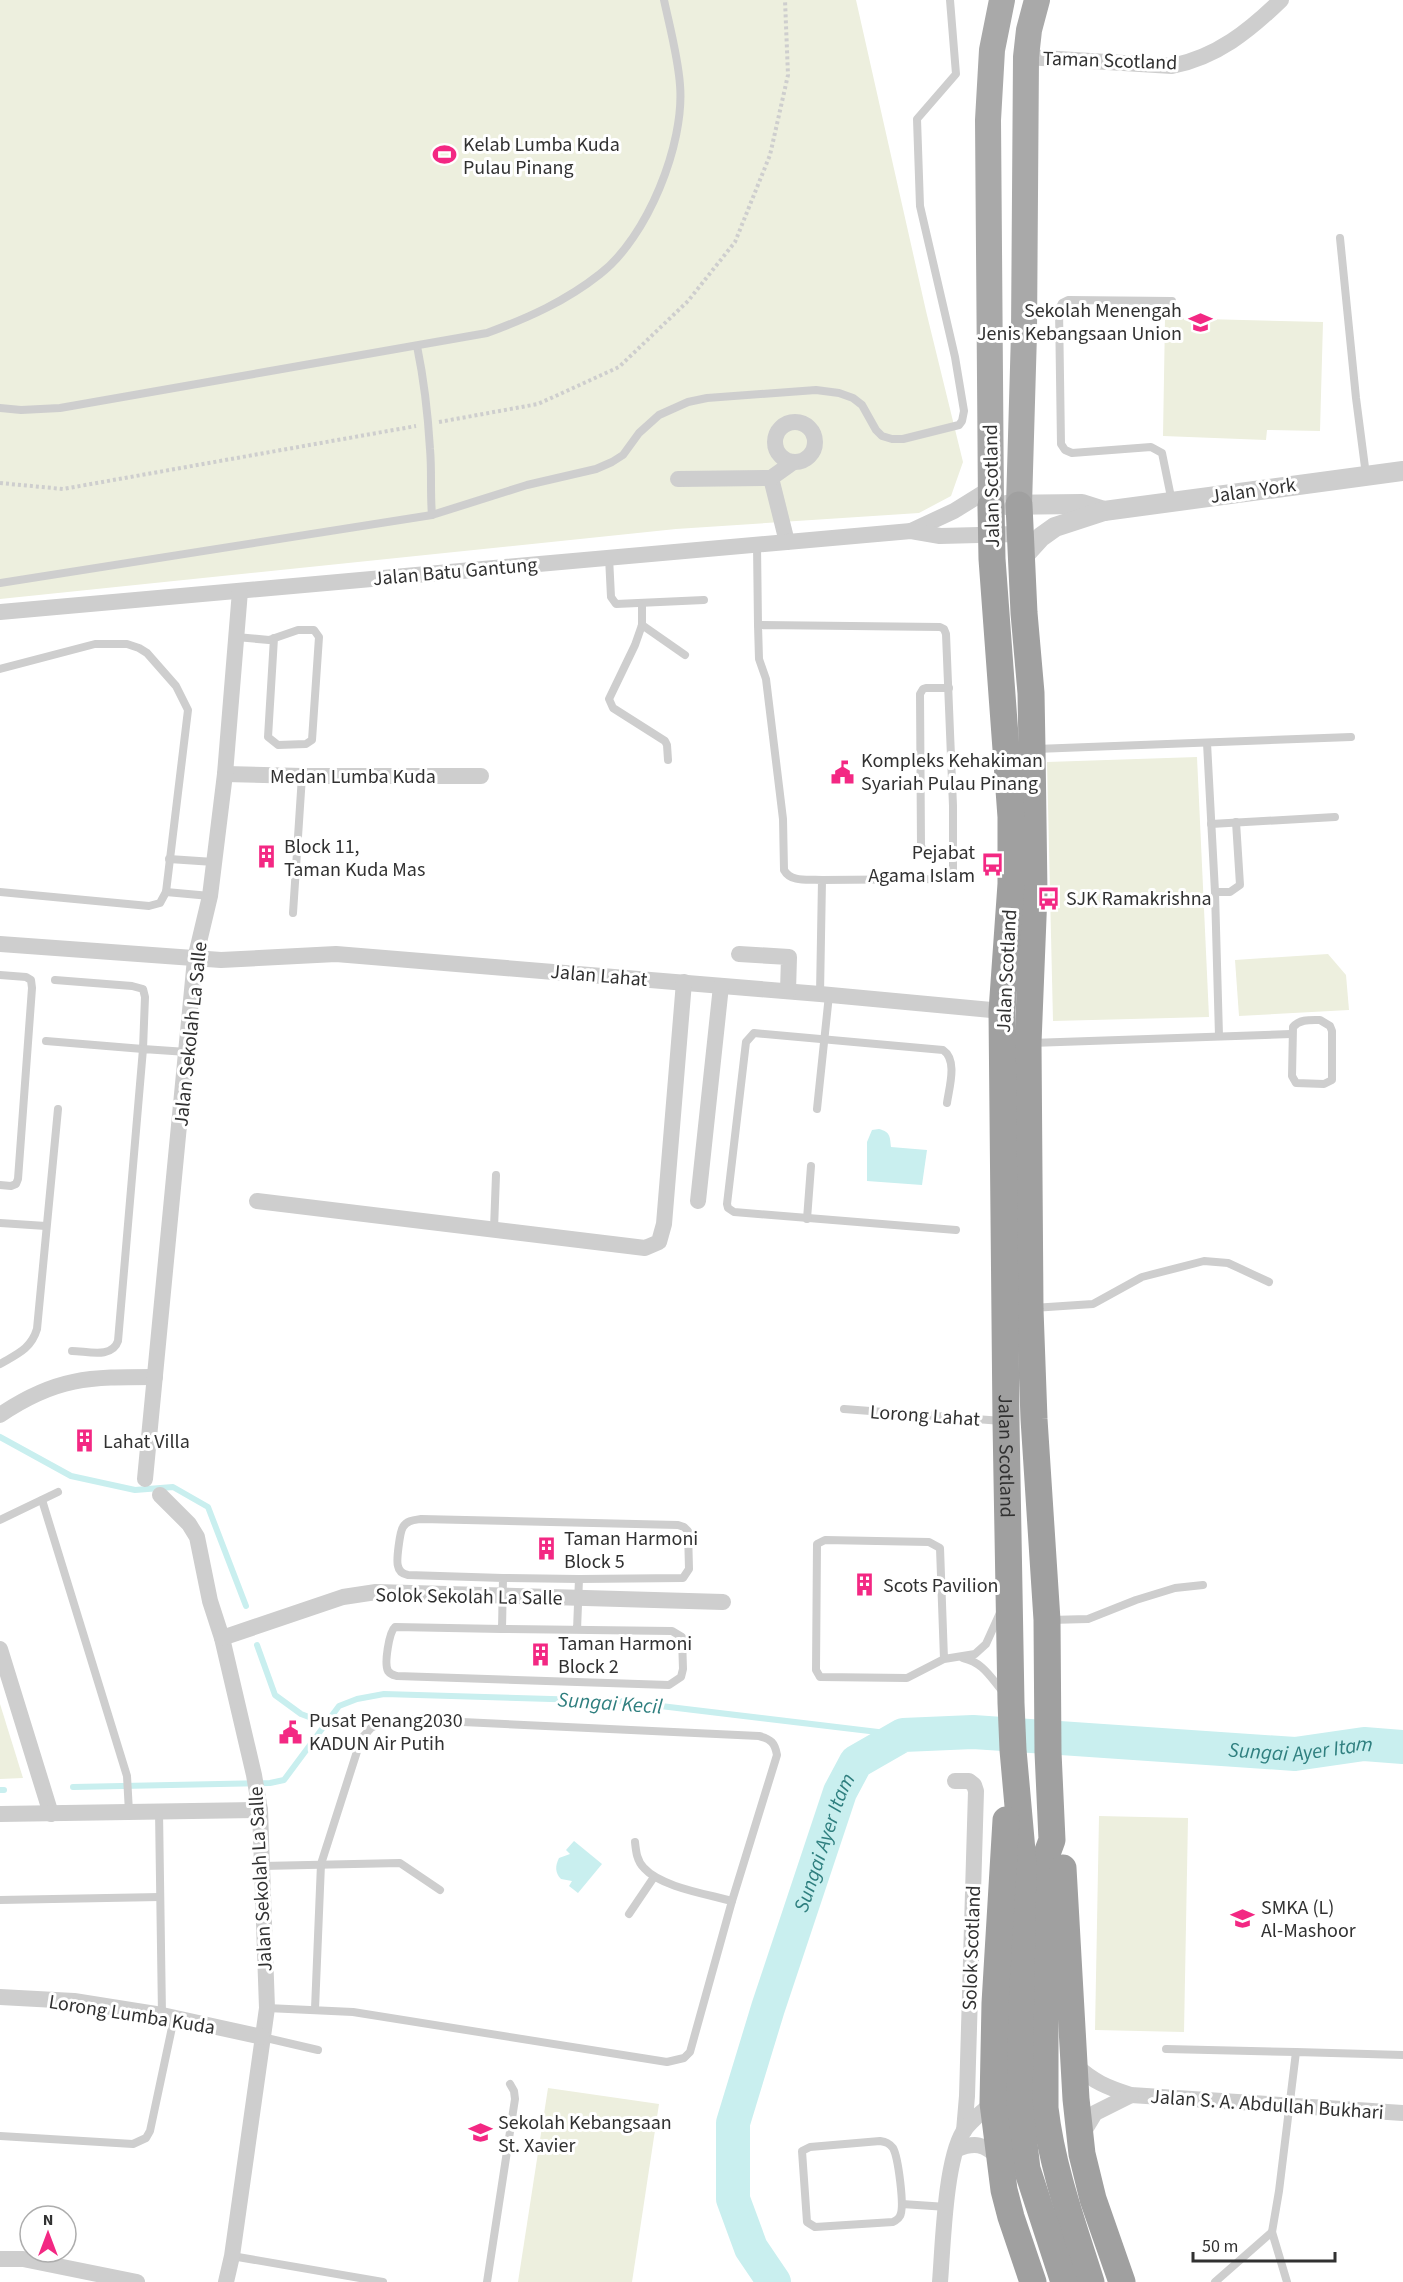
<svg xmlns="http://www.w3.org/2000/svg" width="1403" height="2282" viewBox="0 0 1403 2282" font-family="'Source Sans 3',sans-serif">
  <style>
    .green { fill: #edefde }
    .water { fill: #c9efef }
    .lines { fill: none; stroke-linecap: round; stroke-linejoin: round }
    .stream { stroke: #c9efef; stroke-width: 6 }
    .river { stroke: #c9efef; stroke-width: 34 }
    .path { stroke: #cecece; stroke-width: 4; stroke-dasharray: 3 3; stroke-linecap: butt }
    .service { stroke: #cecece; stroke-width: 8 }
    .minor { stroke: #cecece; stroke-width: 16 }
    .tertiary { stroke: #cecece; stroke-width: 20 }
    .primary { stroke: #a9a9a9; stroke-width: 26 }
    .trunk { stroke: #a0a0a0; stroke-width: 27 }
    .labels { text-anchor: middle; stroke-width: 6; stroke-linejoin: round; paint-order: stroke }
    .street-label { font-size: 20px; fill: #313131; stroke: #fff }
    .poi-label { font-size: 20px; fill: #313131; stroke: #fff; text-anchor: start }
    .water-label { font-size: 21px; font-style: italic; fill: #2f7f7f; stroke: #fff }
  </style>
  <rect width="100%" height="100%" fill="#fff"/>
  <g class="green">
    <polygon points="0,0 856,0 926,311 963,462 951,496 919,513 676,529 0,599"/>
    <polygon points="1165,318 1323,322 1320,431 1267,430 1266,440 1163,436"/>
    <polygon points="1197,757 1209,1017 1053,1021 1047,762"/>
    <polygon points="1328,954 1346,975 1349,1010 1239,1016 1235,960"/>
    <polygon points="0,1704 23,1778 0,1779"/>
    <polygon points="1099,1816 1188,1818 1184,2032 1095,2030"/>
    <polygon points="548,2088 659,2104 632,2282 518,2282"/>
  </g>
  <g class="water">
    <path d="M879 1129C890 1132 890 1136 891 1147L927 1150 922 1185 867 1181V1142L872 1130Z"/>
    <path d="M574 1841 602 1864 578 1893 569 1886 572 1881 561 1879C555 1873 555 1866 559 1858L570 1854 566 1850Z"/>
  </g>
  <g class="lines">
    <g class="stream">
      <polyline points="0,1437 71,1476 135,1490 173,1487 208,1507 246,1606"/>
      <polyline points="257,1645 275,1695 301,1714 325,1723"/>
      <polyline points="73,1787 270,1783 284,1780 339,1706 357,1699 384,1694 619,1701 903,1735"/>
      <polyline points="0,1790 4,1790"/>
    </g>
    <path class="river" id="s1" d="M774 2282 751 2248 733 2199V2123L768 2008 840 1792 856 1762 903 1735 973 1732 1295 1754 1364 1744 1403 1747"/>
    <g class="path">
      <polyline points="439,422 538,404 619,367 688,301 735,242 770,155 788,75 785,0"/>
      <polyline points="0,483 63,489 416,426"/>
    </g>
    <g class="service">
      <polyline points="1340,238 1356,398 1366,475"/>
      <polyline points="1172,301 1068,300 1062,303 1059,309 1061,444 1065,450 1072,453 1151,447 1162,453 1172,502"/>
      <path d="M417 346C424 380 428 415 430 449 432 471 430 493 432 515"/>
      <path d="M0 408 21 410 60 408 487 333C528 318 566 301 600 274 647 238 685 144 680 85 678 57 670 28 664 0"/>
      <polyline points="757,545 758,625"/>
      <polyline points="609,557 611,597 616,604 704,600"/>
      <polyline points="0,583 432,515 527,485 596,469 612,462 623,455 639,433 659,415 688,402 707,398 816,390 839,393 853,398 862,405 876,430 882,436 892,439 903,439 959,425 962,421 964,411 955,357 920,206 917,119 956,74 950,0"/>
      <polyline points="642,604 642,625 635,645 609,699 613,708 665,741 667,745 668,760"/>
      <polyline points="642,625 685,655"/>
      <polyline points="236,637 269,640 298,630 314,630 319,637 312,740 306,744 278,745 268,737 274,638"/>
      <polyline points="0,669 95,644 127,644 139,648 147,653 176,686 188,710 166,892 160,903 149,906 0,892"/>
      <polyline points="949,688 926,688 923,689 920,694 921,846 925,853 954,854"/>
      <polyline points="1207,743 1215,892 1219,1036"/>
      <polyline points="1036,749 1351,737"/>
      <polyline points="1211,824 1335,817"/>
      <polyline points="169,859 214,862"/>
      <polyline points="166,892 210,896"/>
      <polyline points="1215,892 1230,892 1240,885 1236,822"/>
      <polyline points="293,913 302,776"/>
      <polyline points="0,975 26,977 31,980 32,988 18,1179 16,1184 11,1186 0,1185"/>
      <path d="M820 994 822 880C809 879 791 883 784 870L783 819 766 679 759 659 758 625 940 627 944 629 946 634 953 806V871L943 879 822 880"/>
      <path d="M1320 1020 1330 1026 1332 1031V1080L1324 1084 1296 1083 1292 1076 1293 1027C1300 1019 1310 1020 1320 1020Z"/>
      <polyline points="46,1041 143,1049 145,997 143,989 132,986 55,980"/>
      <polyline points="1031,1043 1291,1034"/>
      <path d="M947 1103C949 1088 958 1060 943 1050L754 1033 746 1042 727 1204 728 1208 734 1212 956 1230"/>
      <polyline points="817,1109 829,995"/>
      <polyline points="807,1219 811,1166"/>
      <polyline points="0,1223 46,1226"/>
      <polyline points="494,1229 496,1175"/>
      <polyline points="1033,1308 1093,1304 1142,1277 1204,1261 1228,1263 1269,1282"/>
      <path d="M72 1351C87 1351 112 1359 118 1341L143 1049 187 1052"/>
      <path d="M0 1364C17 1354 31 1349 37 1329L58 1109"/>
      <polyline points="844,1409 1002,1421"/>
      <polyline points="42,1500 127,1776 129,1812"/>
      <polyline points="0,1520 58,1492"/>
      <polyline points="503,1578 579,1579"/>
      <polyline points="1050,1620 1088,1619 1136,1600 1175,1588 1203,1585"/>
      <path d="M502 1629 672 1631 682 1637 683 1669 681 1677 669 1685 397 1676C393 1675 391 1675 388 1671 384 1664 389 1632 395 1627L502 1629 503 1578 408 1575C403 1574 399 1572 398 1566 396 1561 400 1531 403 1527 407 1520 415 1520 421 1519L678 1525 684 1527 688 1531 689 1569 683 1578 579 1579 577 1630"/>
      <path d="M963 1658C984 1663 990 1677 1004 1693"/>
      <polyline points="944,1659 940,1548 929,1542 825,1540 817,1544 816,1670 820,1677 907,1678 944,1659 975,1654 986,1644 1000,1613"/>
      <polyline points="159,1811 162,2015"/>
      <path d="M635 1842C636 1852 637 1861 644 1868 661 1887 707 1894 732 1901"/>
      <polyline points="262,1866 400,1863 440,1890"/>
      <polyline points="0,1900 160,1897"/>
      <polyline points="629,1914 654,1877"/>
      <path d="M267 2008 353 2012 667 2062 684 2058 690 2052 732 1901 777 1755C775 1743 771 1739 759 1736L399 1719 384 1721 371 1728 361 1739 321 1864 315 2009"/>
      <polyline points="262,2037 318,2050"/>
      <polyline points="1166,2049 1296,2052"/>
      <polyline points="0,2136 133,2144 146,2138 150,2131 174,2018"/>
      <path d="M880 2141C886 2142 889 2143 893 2148 898 2157 905 2207 900 2216 898 2220 896 2220 893 2222L815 2227 807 2222 802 2151 810 2147Z"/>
      <polyline points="902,2204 947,2207"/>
      <polyline points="1272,2232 1287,2282"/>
      <polyline points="232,2256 383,2282"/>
      <polyline points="487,2282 515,2099 514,2091 510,2084"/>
      <polyline points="1215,2282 1272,2232 1279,2191 1296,2052 1403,2055"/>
    </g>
    <g class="minor">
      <path d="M1026 57 1172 66C1217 57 1249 31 1281 0"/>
      <circle cx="795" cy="442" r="20"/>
      <polyline points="771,478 787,542"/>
      <polyline points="678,479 771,478 792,463"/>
      <polyline points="911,531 954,511 991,488"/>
      <polyline points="0,612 911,531 940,536 1020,534"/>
      <polyline points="225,774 302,776 481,776"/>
      <polyline points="0,944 221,960 336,954 820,994 1002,1011"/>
      <polyline points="739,954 789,957 788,991"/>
      <polyline points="257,1201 645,1248 659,1242 664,1224 684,982"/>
      <polyline points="698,1201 721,986"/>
      <path d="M0 1415C56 1377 89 1377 155 1377"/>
      <polyline points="145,1479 195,959 210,896 225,774 240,591"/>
      <polyline points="160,1495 189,1524 197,1537 210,1601 222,1638 254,1775 260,1810 267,2008 232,2256 226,2282"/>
      <polyline points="222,1638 343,1597 376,1592 723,1602"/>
      <polyline points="0,1649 51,1814"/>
      <polyline points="955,1781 969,1781 974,1785 976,1791 967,2096 964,2131"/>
      <polyline points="0,1814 260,1810"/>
      <polyline points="0,1997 74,2001 162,2015 262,2037"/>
      <path d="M1074 2064C1094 2082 1106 2087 1131 2095L1403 2113"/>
      <polyline points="1081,2136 1095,2113 1131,2095"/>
      <path d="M957 2149C975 2142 984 2144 998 2157"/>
      <polyline points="0,2259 23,2259 137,2282"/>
      <path d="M940 2282C943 2245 945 2162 963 2132 970 2121 983 2111 993 2103"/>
    </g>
    <g class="tertiary">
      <polyline points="1006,505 1082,504 1104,511"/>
      <polyline points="1021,559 1041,537 1055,527 1104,511 1403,471"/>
    </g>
    <g class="primary">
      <polyline points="1019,505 1024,333 1026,57 1029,30 1037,0"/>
      <polyline points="991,506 988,120 992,50 1002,0"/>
    </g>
    <g class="trunk">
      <path d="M1019 505 1024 613 1031 693 1032 749 1034 893 1028 1043 1030 1309 1034 1419 1047 1620 1048 1752 1052 1840 1045 1859V2108C1052 2168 1073 2225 1091 2282"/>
      <path id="s2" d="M991 506 992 559 1011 817V884L1002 1011 1006 1422 1011 1703 1013 1750 1023 1862 1019 2101 1027 2169 1064 2282"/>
      <polyline points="1006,1820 995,2003 993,2103 1004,2190 1011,2217 1033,2282"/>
      <polyline points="1063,1868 1076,2099 1082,2154 1093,2199 1122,2282"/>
    </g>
  </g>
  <defs>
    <symbol id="stadium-bare" viewBox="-9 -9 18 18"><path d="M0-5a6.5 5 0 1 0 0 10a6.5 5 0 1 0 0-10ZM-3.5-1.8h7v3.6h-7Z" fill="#f32883" stroke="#fff" stroke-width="2.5" paint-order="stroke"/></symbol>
    <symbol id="school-bare" viewBox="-9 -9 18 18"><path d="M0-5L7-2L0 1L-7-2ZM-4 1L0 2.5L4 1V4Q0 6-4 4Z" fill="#f32883" stroke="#fff" stroke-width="2.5" paint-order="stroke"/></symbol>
    <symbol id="civic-bare" viewBox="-9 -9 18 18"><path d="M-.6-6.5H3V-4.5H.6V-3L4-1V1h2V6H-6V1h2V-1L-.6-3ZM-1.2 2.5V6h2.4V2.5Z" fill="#f32883" stroke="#fff" stroke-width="2.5" paint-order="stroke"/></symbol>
    <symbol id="building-bare" viewBox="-9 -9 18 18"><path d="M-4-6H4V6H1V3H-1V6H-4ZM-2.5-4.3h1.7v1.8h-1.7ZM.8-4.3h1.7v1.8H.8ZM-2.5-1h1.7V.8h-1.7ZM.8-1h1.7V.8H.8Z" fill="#f32883" stroke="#fff" stroke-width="2.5" paint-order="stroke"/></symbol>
    <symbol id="bus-bare" viewBox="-9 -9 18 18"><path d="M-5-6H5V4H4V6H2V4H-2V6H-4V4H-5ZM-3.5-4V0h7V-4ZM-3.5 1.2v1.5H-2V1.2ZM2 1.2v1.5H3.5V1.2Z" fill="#f32883" stroke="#fff" stroke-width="2.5" paint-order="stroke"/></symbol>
  </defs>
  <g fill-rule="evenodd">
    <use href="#stadium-bare" x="428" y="138" width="33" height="33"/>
    <use href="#school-bare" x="1184" y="306" width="33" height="33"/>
    <use href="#civic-bare" x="826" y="756" width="33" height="33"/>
    <use href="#building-bare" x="250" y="840" width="33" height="33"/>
    <use href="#bus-bare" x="976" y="848" width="33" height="33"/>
    <use href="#bus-bare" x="1032" y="882" width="33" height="33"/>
    <use href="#building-bare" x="68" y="1424" width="33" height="33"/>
    <use href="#building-bare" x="530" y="1532" width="33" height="33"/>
    <use href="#building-bare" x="848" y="1568" width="33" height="33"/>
    <use href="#building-bare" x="524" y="1638" width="33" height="33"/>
    <use href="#civic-bare" x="274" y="1716" width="33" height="33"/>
    <use href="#school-bare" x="1226" y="1902" width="33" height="33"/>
    <use href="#school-bare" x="464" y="2116" width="33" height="33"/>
  </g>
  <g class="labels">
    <g class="street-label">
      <text transform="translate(1110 60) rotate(2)" y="7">Taman Scotland</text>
      <text transform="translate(991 486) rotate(-91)" y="7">Jalan Scotland</text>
      <text transform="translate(1253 490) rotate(-8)" y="7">Jalan York</text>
      <text transform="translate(455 571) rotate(-5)" y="7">Jalan Batu Gantung</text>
      <text x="353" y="783">Medan Lumba Kuda</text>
      <text transform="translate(1006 971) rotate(-87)" y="7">Jalan Scotland</text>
      <text transform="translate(599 975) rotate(5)" y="7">Jalan Lahat</text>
      <text transform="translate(190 1034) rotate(-84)" y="7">Jalan Sekolah La Salle</text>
      <text transform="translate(925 1415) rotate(4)" y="7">Lorong Lahat</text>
      <text dy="7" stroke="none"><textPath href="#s2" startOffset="951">Jalan Scotland</textPath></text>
      <text transform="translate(469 1596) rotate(1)" y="7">Solok Sekolah La Salle</text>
      <text transform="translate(260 1879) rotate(-93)" y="7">Jalan Sekolah La Salle</text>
      <text transform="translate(971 1948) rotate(-88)" y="7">Solok Scotland</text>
      <text transform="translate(132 2014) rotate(9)" y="7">Lorong Lumba Kuda</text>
      <text transform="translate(1267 2104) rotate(4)" y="7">Jalan S. A. Abdullah Bukhari</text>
    </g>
    <g class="poi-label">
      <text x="463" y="151">Kelab Lumba Kuda<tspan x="463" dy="23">Pulau Pinang</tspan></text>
      <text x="1182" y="317" text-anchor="end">Sekolah Menengah<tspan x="1182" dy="23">Jenis Kebangsaan Union</tspan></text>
      <text x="861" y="767">Kompleks Kehakiman<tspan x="861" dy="23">Syariah Pulau Pinang</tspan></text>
      <text x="284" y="853">Block 11,<tspan x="284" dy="23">Taman Kuda Mas</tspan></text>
      <text x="975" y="859" text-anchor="end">Pejabat<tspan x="975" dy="23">Agama Islam</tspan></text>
      <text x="1066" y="905">SJK Ramakrishna</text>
      <text x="103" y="1448">Lahat Villa</text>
      <text x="564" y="1545">Taman Harmoni<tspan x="564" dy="23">Block 5</tspan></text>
      <text x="883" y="1592">Scots Pavilion</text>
      <text x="558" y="1650">Taman Harmoni<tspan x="558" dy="23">Block 2</tspan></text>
      <text x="309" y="1727">Pusat Penang2030<tspan x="309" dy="23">KADUN Air Putih</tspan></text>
      <text x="1261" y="1914">SMKA (L)<tspan x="1261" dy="23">Al-Mashoor</tspan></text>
      <text x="498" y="2129">Sekolah Kebangsaan<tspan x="498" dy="23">St. Xavier</tspan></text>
    </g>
    <g class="water-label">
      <text transform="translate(610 1703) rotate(4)" y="7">Sungai Kecil</text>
      <text dy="7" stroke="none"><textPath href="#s1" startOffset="1004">Sungai Ayer Itam</textPath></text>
      <text dy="7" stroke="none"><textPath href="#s1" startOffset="464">Sungai Ayer Itam</textPath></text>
    </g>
  </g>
  <g transform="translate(48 2234)"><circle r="28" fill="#ffffff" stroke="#adadad" stroke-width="1.5"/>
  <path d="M0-4.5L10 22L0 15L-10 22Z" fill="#f32883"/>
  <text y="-9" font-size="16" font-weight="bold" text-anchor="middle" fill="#313131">N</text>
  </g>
  <path d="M1193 2252v9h142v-9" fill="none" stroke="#313131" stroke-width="3"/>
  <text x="1202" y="2252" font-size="18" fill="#313131" stroke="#ffffff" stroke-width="4.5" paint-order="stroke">50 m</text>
</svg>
